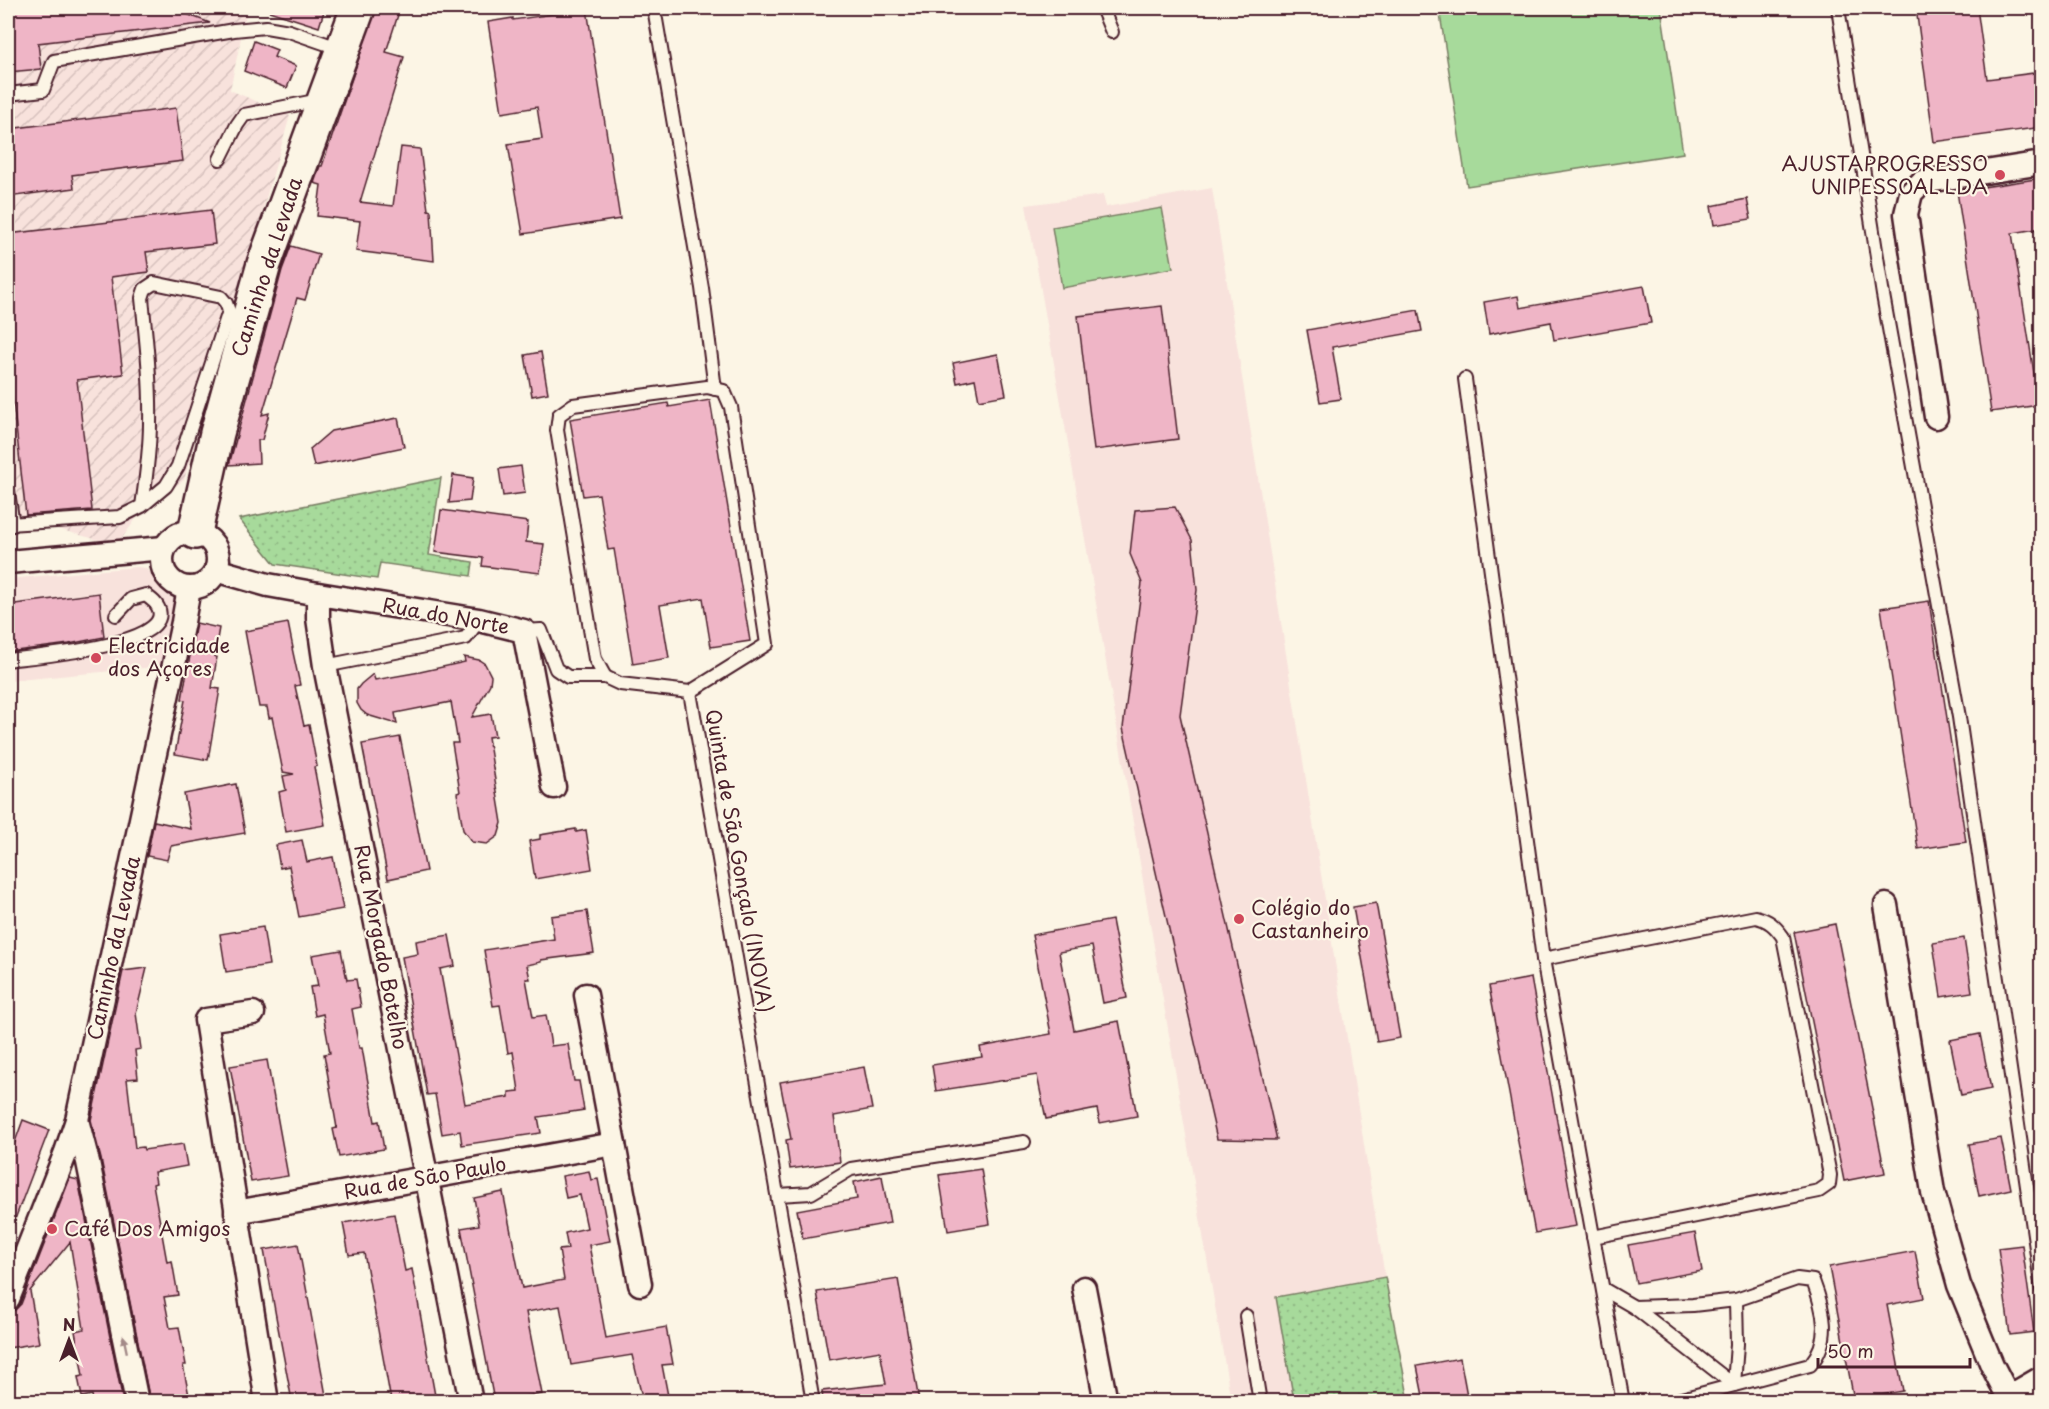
<svg xmlns="http://www.w3.org/2000/svg" width="2049" height="1409" viewBox="0 0 2049 1409" font-family="'Playpen Sans',sans-serif">
  <style>
    .built { fill: #f8e2dc }
    .industrial { fill: url(#industrial-furrows) }
    .grass { fill: url(#grass-dots); stroke: #787c63; stroke-width: 1.5 }
    .park { fill: #a7da9b; stroke: #787c63; stroke-width: 1.5 }
    .building { fill: #efb5c6; stroke: #4a1f2b; stroke-width: 1.5 }
    .lines { fill: none; stroke-linecap: round; stroke-linejoin: round }
    .lane-casing { stroke: #4a1f2b; stroke-width: 16 }
    .street-casing { stroke: #4a1f2b; stroke-width: 27 }
    .secondary-casing { stroke: #4a1f2b; stroke-width: 38 }
    .lane { stroke: #fcf5e5; stroke-width: 12 }
    .street { stroke: #fcf5e5; stroke-width: 22 }
    .secondary { stroke: #fcf5e5; stroke-width: 33 }
    .oneway { fill: #a38a88 }
    .poi-dot { fill: #d1495b; stroke: #fcf5e5; stroke-width: 2 }
    .labels { text-anchor: middle; stroke-width: 4.5; stroke-linejoin: round; paint-order: stroke }
    .poi-label { font-size: 20px; fill: #4a1f2b; stroke: #fcf5e5; text-anchor: start }
    .street-label { font-size: 20px; fill: #4a1f2b; stroke: #fcf5e5 }
  </style>
  <defs>
    <pattern id="industrial-furrows" width="10" height="10" patternUnits="userSpaceOnUse" patternTransform="scale(1.5)"><rect width="10" height="10" fill="#f8e2dc"/><path d="M-1 1l2-2M0 10L10 0M9 11l2-2" fill="none" stroke="#d6c1bd"/></pattern>
    <pattern id="grass-dots" width="8" height="8" patternUnits="userSpaceOnUse" patternTransform="scale(1.5)"><rect width="8" height="8" fill="#a7da9b"/><path d="M2 2h.1M6 6h.1" fill="none" stroke="#91bb86" stroke-width="1.8" stroke-linecap="round"/></pattern>
  </defs>
  <rect width="100%" height="100%" fill="#fcf5e5"/>
  <filter id="ink" filterUnits="userSpaceOnUse"><feTurbulence type="fractalNoise" baseFrequency=".0167" numOctaves="2"/><feDisplacementMap in="SourceGraphic" scale="12" xChannelSelector="R" yChannelSelector="G"/><feConvolveMatrix kernelMatrix="1 2 1 2 8 2 1 2 1" color-interpolation-filters="sRGB"/></filter>
  <g filter="url(#ink)">
    <g class="built">
      <polygon points="1212,188 1385,1277 1276,1297 1294,1401 1231,1401 1089,562 1026,205 1103,195 1106,207"/>
      <polygon points="136,567 145,568 166,586 174,601 175,608 164,666 8,681 8,579"/>
    </g>
    <polygon class="industrial" points="8,8 245,8 246,14 230,90 290,116 184,480 141,512 117,545 54,528 8,532"/>
    <g class="grass">
      <polygon points="441,478 429,555 473,562 471,576 380,563 377,579 275,564 239,519"/>
      <polygon points="1385,1277 1409,1401 1294,1401 1276,1297"/>
    </g>
    <g class="park">
      <polygon points="1439,8 1661,8 1683,153 1467,186"/>
      <polygon points="1162,208 1173,268 1062,288 1052,227"/>
    </g>
    <g class="building">
      <polygon points="8,8 171,8 210,23 38,43 41,69 8,72"/>
      <polygon points="270,8 325,8 319,27 269,11"/>
      <polygon points="376,8 398,15 386,52 404,57 360,202 393,206 401,147 420,149 428,210 431,211 434,261 356,251 360,221 317,216 321,185 314,183 320,166 322,166"/>
      <polygon points="1916,8 1977,8 1987,79 2042,72 2042,127 1934,142"/>
      <polygon points="587,9 620,219 523,234 508,144 542,139 537,107 502,113 488,22 513,18 513,20"/>
      <polygon points="254,41 277,50 274,57 296,66 287,88 244,71"/>
      <polygon points="176,108 183,161 72,175 74,188 8,197 8,129"/>
      <polygon points="2042,178 2042,228 2012,233 2039,405 1991,412 1957,191"/>
      <polygon points="1747,199 1751,219 1714,225 1711,206"/>
      <polygon points="211,210 215,244 146,252 149,272 111,277 123,374 77,380 92,510 26,515 8,357 8,234"/>
      <polygon points="291,246 319,254 305,300 297,298 262,415 269,413 262,440 258,440 259,463 229,465 282,270"/>
      <polygon points="1644,286 1651,323 1554,340 1551,322 1489,334 1484,302 1518,296 1520,308"/>
      <polygon points="1162,306 1178,439 1094,450 1078,316"/>
      <polygon points="1418,310 1422,331 1332,347 1341,399 1320,402 1307,330"/>
      <polygon points="541,352 548,393 532,396 525,355"/>
      <polygon points="998,354 1006,395 979,400 975,379 957,383 953,363"/>
      <polygon points="710,400 750,641 711,647 703,598 660,605 669,658 633,664 614,549 608,550 599,494 583,496 570,419 668,403 669,407"/>
      <polygon points="398,418 404,447 314,466 310,449 331,431"/>
      <polygon points="521,466 525,493 503,496 499,469"/>
      <polygon points="453,475 473,478 470,501 449,503"/>
      <polygon points="1175,507 1192,540 1197,590 1180,715 1277,1140 1217,1139 1123,728 1142,583 1130,554 1135,510"/>
      <polygon points="441,510 528,522 526,542 544,544 540,573 482,566 483,558 435,552"/>
      <polygon points="99,593 104,637 69,644 8,652 8,605"/>
      <polygon points="1929,601 1966,842 1918,849 1881,608"/>
      <polygon points="196,623 219,628 214,656 217,657 212,688 220,689 208,760 175,754 185,700 182,699"/>
      <polygon points="288,623 293,648 292,648 300,685 295,686 304,726 309,725 317,766 314,767 325,825 286,832 279,792 286,790 283,776 294,774 283,772 272,717 269,718 267,707 259,707 245,631"/>
      <polygon points="464,657 479,660 485,664 491,676 490,684 472,717 491,714 495,736 488,737 502,823 498,836 487,844 472,842 463,830 457,793 460,792 452,743 458,743 451,702 395,713 397,724 367,715 361,710 357,703 357,689 361,684 373,674 375,680 420,672 465,662"/>
      <polygon points="400,737 426,871 388,879 362,744"/>
      <polygon points="236,784 245,833 171,846 167,860 147,856 154,821 191,829 184,794"/>
      <polygon points="576,829 576,832 586,830 592,869 535,879 529,841 540,839 540,835"/>
      <polygon points="302,840 307,862 333,857 343,909 299,917 289,866 280,868 276,845"/>
      <polygon points="1376,903 1400,1038 1377,1042 1353,907"/>
      <polygon points="587,911 594,953 541,960 541,962 527,965 530,979 526,979 533,1017 546,1015 551,1046 568,1044 574,1081 579,1081 584,1110 538,1117 541,1133 462,1145 460,1131 442,1134 435,1094 427,1095 402,957 418,954 416,941 449,935 455,966 440,969 465,1104 509,1097 509,1092 519,1091 513,1052 508,1053 500,1005 493,1006 484,950 554,939 551,916"/>
      <polygon points="1112,920 1127,998 1103,1003 1092,946 1059,952 1074,1030 1119,1021 1137,1116 1100,1123 1097,1109 1046,1119 1037,1075 936,1091 932,1065 982,1057 980,1047 1051,1034 1032,935"/>
      <polygon points="1835,924 1885,1173 1844,1181 1794,932"/>
      <polygon points="263,927 269,965 226,972 220,934"/>
      <polygon points="1964,938 1972,992 1941,997 1933,943"/>
      <polygon points="341,950 347,980 356,979 361,1007 352,1009 359,1048 362,1048 375,1122 379,1121 384,1149 339,1157 333,1129 337,1128 324,1054 330,1053 323,1014 315,1016 310,987 318,986 312,955"/>
      <polygon points="147,968 136,1013 141,1049 135,1050 138,1078 127,1079 135,1148 143,1147 144,1150 183,1144 187,1166 154,1172 156,1183 153,1184 167,1262 172,1261 178,1295 164,1297 170,1328 179,1327 186,1365 183,1365 190,1401 150,1401 101,1159 91,1120 123,971"/>
      <polygon points="1531,978 1576,1226 1535,1233 1489,986"/>
      <polygon points="1980,1034 1991,1089 1961,1095 1950,1040"/>
      <polygon points="267,1060 288,1176 251,1182 230,1066"/>
      <polygon points="864,1067 872,1109 834,1116 840,1162 790,1169 786,1140 791,1139 780,1082"/>
      <polygon points="23,1120 49,1130 9,1235 8,1161"/>
      <polygon points="2001,1138 2011,1189 1979,1196 1969,1144"/>
      <polygon points="981,1169 990,1224 948,1231 939,1175"/>
      <polygon points="589,1171 591,1180 598,1179 610,1241 589,1245 606,1338 666,1327 673,1364 662,1365 669,1401 643,1401 632,1355 571,1365 560,1306 526,1312 542,1394 494,1401 461,1228 479,1225 474,1198 503,1192 522,1288 564,1280 559,1250 568,1249 565,1233 587,1228 580,1195 566,1198 562,1176"/>
      <polygon points="882,1176 890,1223 803,1239 797,1210 857,1199 854,1182"/>
      <polygon points="70,1178 78,1180 123,1401 93,1401 92,1395 82,1397 78,1377 83,1376 75,1331 84,1329 70,1242 30,1291 39,1343 8,1348 8,1321 11,1313 21,1304"/>
      <polygon points="394,1214 405,1271 412,1269 436,1401 391,1401 364,1253 349,1255 343,1223"/>
      <polygon points="1695,1233 1702,1271 1636,1283 1628,1245"/>
      <polygon points="298,1244 320,1363 327,1401 292,1401 277,1322 264,1250"/>
      <polygon points="2022,1245 2034,1332 2010,1335 1998,1248"/>
      <polygon points="1915,1251 1924,1298 1887,1305 1903,1391 1854,1400 1829,1267"/>
      <polygon points="898,1279 919,1401 823,1401 822,1391 886,1384 880,1351 829,1360 817,1292"/>
      <polygon points="1460,1358 1468,1401 1424,1401 1417,1366"/>
    </g>
    <g class="lines">
      <defs>
        <g id="lane">
          <polyline points="654,8 702,288 715,389"/>
          <polyline points="1102,8 1112,32"/>
          <polyline points="1838,8 1883,295 1959,717 2042,1290"/>
          <polyline points="8,94 43,90 54,61 234,30 266,27 289,31 341,49"/>
          <polyline points="220,159 237,125 244,115 320,100"/>
          <polyline points="1465,379 1543,959 1623,1402"/>
          <polyline points="8,492 13,525"/>
          <path d="M8 524 120 517 142 506 166 486 178 466 229 311 226 303 221 297 154 283 145 289 142 298C146 339 151 381 150 423 150 451 146 478 142 506"/>
          <polyline points="524,631 541,630 556,669 568,677 605,677 620,684 690,692 813,1402"/>
          <path d="M8 660C26 657 186 646 156 604 154 601 149 598 146 595L131 599 116 615"/>
          <polyline points="325,666 466,638 479,620"/>
          <polyline points="605,677 595,659 557,430 559,415 573,405 707,387 724,391 731,407 767,644 690,692"/>
          <path d="M1543 959 1756 917C1769 920 1775 926 1783 937L1830 1175 1829 1184 1819 1191 1593 1237"/>
          <polyline points="778,1195 811,1193 851,1169 1024,1142"/>
          <path d="M1603 1289 1634 1307 1693 1305 1736 1300 1797 1279 1813 1281C1824 1310 1832 1339 1810 1365L1670 1402"/>
          <polyline points="1634,1307 1734,1385 1737,1344 1736,1300"/>
          <polyline points="1246,1316 1260,1402"/>
        </g>
        <g id="street">
          <polyline points="1936,417 1906,214 1911,193 1922,182 2042,163"/>
          <circle cx="190" cy="560" r="28"/>
          <polyline points="8,562 164,548"/>
          <polyline points="216,570 268,585 318,594 318,618 325,666 471,1402"/>
          <polyline points="318,594 479,620 524,631 554,787"/>
          <polyline points="1886,905 1933,1192 1959,1285 1992,1365 2011,1402"/>
          <polyline points="253,1013 206,1020 267,1402"/>
          <polyline points="77,1120 88,1162 137,1402"/>
          <polyline points="614,1144 640,1284"/>
          <polyline points="236,1212 614,1144 586,995"/>
          <polyline points="1084,1288 1106,1402"/>
          <polyline points="8,1299 66,1152 77,1120 183,622 189,588"/>
        </g>
        <g id="secondary">
          <polyline points="195,532 217,433 264,264 358,8"/>
          <polyline points="2011,1402 2042,1384"/>
        </g>
      </defs>
      <use href="#lane" class="lane-casing"/>
      <use href="#street" class="street-casing"/>
      <use href="#secondary" class="secondary-casing"/>
      <use href="#lane" class="lane"/>
      <use href="#street" class="street"/>
      <use href="#secondary" class="secondary"/>
    </g>
    <defs><path id="oneway-solid" d="M-6-.8H1V-3.2L6.5 0L1 3.2V.8H-6Z" transform="scale(1.5)"/></defs>
    <use class="oneway" href="#oneway-solid" transform="translate(125 1344) rotate(-102)"/>
  </g>
  <g class="poi-dot">
    <circle cx="2000" cy="175" r="6"/>
    <circle cx="96" cy="658" r="6"/>
    <circle cx="1239" cy="919" r="6"/>
    <circle cx="52" cy="1229" r="6"/>
  </g>
  <g class="labels">
    <g class="poi-label">
      <text x="1988" y="171" text-anchor="end">AJUSTAPROGRESSO<tspan x="1988" dy="23">UNIPESSOAL LDA</tspan></text>
      <text x="108" y="653">Electricidade<tspan x="108" dy="23">dos Açores</tspan></text>
      <text x="1251" y="915">Colégio do<tspan x="1251" dy="23">Castanheiro</tspan></text>
      <text x="64" y="1236">Café Dos Amigos</text>
    </g>
    <g class="street-label">
      <text transform="translate(267 267) rotate(-72)" y="7">Caminho da Levada</text>
      <text transform="translate(446 616) rotate(10)" y="7">Rua do Norte</text>
      <text transform="translate(739 861) rotate(80)" y="7">Quinta de São Gonçalo (INOVA)</text>
      <text transform="translate(381 947) rotate(79)" y="7">Rua Morgado Botelho</text>
      <text transform="translate(114 948) rotate(-78)" y="7">Caminho da Levada</text>
      <text transform="translate(425 1178) rotate(-10)" y="7">Rua de São Paulo</text>
    </g>
  </g>
  <rect width="2049" height="1409" fill="none" stroke="#fcf5e5" stroke-width="30"/>
  <rect x="15" y="15" width="2019" height="1379" fill="none" stroke="#4a1f2b" stroke-width="2" filter="url(#ink)"/>
  <g transform="translate(69 1340)" stroke="#fcf5e5" stroke-width="4.5" paint-order="stroke">
  <path d="M0-4.5L10 22L0 15L-10 22Z" fill="#4a1f2b"/>
  <text y="-9" font-size="16" font-weight="bold" text-anchor="middle" fill="#4a1f2b">N</text>
  </g>
  <path d="M1818 1358v9h152v-9" fill="none" stroke="#4a1f2b" stroke-width="3"/>
  <text x="1827" y="1358" font-size="18" fill="#4a1f2b" stroke="#fcf5e5" stroke-width="4.5" paint-order="stroke">50 m</text>
</svg>
